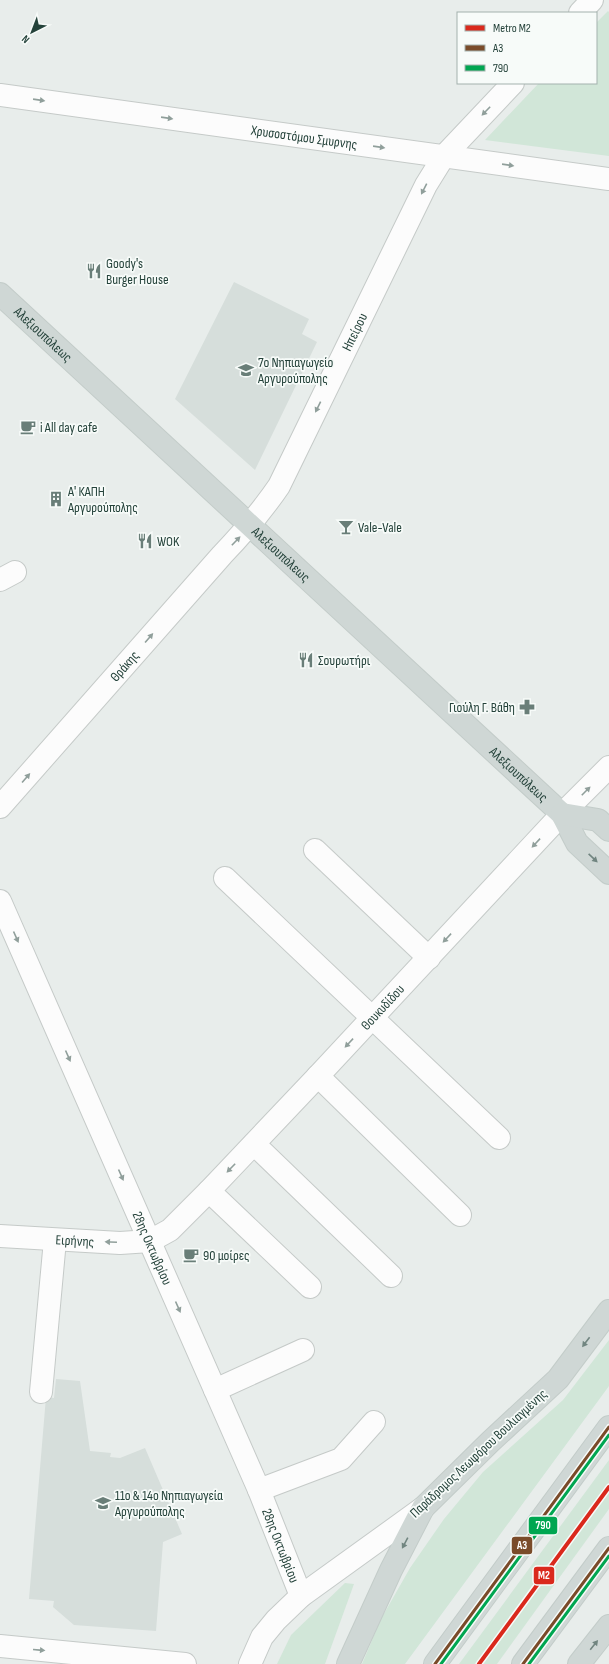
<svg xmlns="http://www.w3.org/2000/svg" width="609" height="1664" viewBox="0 0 609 1664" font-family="'Sofia Sans Condensed',sans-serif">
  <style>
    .built { fill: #d6dedb }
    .green { fill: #d1e6d8 }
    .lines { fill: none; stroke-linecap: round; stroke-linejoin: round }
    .minor-casing { stroke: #c5cac8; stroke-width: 24 }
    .major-casing { stroke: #c3ccc9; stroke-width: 24 }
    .minor { stroke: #fcfcfc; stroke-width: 22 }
    .major { stroke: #cfd7d5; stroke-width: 22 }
    .bus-1-casing { stroke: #f7fbf9; stroke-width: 6 }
    .bus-2-casing { stroke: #f7fbf9; stroke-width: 6 }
    .bus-1 { stroke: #7a4b2a; stroke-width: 3 }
    .bus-2 { stroke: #00a651; stroke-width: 3 }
    .metro-1-casing { stroke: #f7fbf9; stroke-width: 7 }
    .metro-1 { stroke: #da291c; stroke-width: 4 }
    .oneway { fill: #909f9b }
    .oneway2 { fill: #718580 }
    .labels { text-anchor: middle; stroke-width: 3.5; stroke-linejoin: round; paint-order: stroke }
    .street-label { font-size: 14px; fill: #24423a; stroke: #f7fbf9 }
    .poi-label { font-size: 14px; fill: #24423a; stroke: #f7fbf9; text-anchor: start }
    .line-badge { stroke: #f7fbf9; stroke-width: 1.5 }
    .badge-label { font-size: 11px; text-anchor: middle; font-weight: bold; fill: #fff }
  </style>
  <rect width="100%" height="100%" fill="#e8edeb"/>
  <g class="built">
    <polygon points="234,282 309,319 302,334 317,342 255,470 175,399"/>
    <polygon points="56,1379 80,1381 90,1451 111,1453 110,1457 120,1458 145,1448 182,1534 163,1542 156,1631 74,1625 53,1607 54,1601 29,1599 46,1397 54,1398"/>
  </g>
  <g class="green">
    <polygon points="608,11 609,12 609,156 485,140 539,83 596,83 596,23"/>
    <polygon points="609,1340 609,1386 405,1664 362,1664 381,1619 410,1568 444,1519 483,1472 563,1400"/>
    <polygon points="609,1460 609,1509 497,1664 459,1664"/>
    <polygon points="345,1583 354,1584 325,1664 277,1664 291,1635"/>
  </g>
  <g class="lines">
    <defs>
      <g id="minor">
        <polyline points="580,13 592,0"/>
        <path id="s1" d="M0 95 609 179"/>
        <polyline points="0,580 15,572"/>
        <path id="s2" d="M0 807 222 555C243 533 262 511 279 486L426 185 444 156 513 83"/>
        <polyline points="315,850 429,958"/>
        <polyline points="225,878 499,1138"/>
        <path id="s3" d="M0 901 259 1490 301 1596"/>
        <polyline points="318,1076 460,1215"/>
        <polyline points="254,1144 391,1276"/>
        <polyline points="209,1191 310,1287"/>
        <path id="s4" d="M0 1236 120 1243 150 1241 170 1230 209 1191 318 1076 562 814 609 767"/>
        <polyline points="215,1390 303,1350"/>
        <polyline points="41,1392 55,1240"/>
        <polyline points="259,1490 341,1459 374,1422"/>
        <polyline points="0,1646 185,1664"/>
        <polyline points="250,1664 262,1637 276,1620 301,1596 423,1508"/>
      </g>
      <g id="major">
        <path id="s5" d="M0 294 562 814 577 843 609 873"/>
        <polyline points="562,814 598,820 609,830"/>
        <polyline points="348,1664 391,1570 423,1508 490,1442 558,1379 609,1311"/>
        <polyline points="435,1664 609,1427"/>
        <polyline points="523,1664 609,1548"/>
        <polyline points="579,1664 609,1626"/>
      </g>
    </defs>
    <use href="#minor" class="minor-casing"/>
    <use href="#major" class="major-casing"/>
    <use href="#minor" class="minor"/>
    <use href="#major" class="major"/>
    <defs>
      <g id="bus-1">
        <polyline points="435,1664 609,1427"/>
        <polyline points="523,1664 609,1548"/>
      </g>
      <g id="bus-2">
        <polyline points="441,1664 609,1435"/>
        <polyline points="529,1664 609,1556"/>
      </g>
    </defs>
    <use href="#bus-1" class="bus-1-casing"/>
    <use href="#bus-2" class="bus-2-casing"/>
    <use href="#bus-1" class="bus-1"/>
    <use href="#bus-2" class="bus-2"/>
    <defs>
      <polyline id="metro-1" points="479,1664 609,1487"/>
    </defs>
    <use href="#metro-1" class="metro-1-casing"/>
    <use href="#metro-1" class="metro-1"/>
  </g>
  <defs><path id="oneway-solid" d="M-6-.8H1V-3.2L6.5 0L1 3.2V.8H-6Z"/></defs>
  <g class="oneway">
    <use href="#oneway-solid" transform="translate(39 100) rotate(8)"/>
    <use href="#oneway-solid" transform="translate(486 111) rotate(134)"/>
    <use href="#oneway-solid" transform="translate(167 118) rotate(8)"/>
    <use href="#oneway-solid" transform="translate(379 147) rotate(8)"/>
    <use href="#oneway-solid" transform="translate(508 165) rotate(8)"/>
    <use href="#oneway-solid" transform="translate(424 189) rotate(117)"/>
    <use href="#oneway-solid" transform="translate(318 407) rotate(116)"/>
    <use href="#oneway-solid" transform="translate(236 541) rotate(-46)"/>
    <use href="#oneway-solid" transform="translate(149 638) rotate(-49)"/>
    <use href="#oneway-solid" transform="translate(26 778) rotate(-49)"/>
    <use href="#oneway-solid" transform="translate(586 791) rotate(-45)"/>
    <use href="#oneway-solid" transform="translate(536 843) rotate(133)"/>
    <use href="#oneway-solid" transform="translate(16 937) rotate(66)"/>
    <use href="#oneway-solid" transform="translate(447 938) rotate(133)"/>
    <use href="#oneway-solid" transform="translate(349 1043) rotate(133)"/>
    <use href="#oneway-solid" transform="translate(68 1056) rotate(66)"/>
    <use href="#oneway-solid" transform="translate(231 1168) rotate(134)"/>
    <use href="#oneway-solid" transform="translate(121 1175) rotate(66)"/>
    <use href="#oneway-solid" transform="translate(111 1242) rotate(-177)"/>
    <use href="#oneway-solid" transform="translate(178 1307) rotate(66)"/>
    <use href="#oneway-solid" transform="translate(39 1650) rotate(5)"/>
  </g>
  <g class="oneway2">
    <use href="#oneway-solid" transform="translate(593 858) rotate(43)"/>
    <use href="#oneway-solid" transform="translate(586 1342) rotate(127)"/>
    <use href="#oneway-solid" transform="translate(405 1543) rotate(118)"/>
    <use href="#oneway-solid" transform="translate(594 1645) rotate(-51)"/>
  </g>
  <defs>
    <symbol id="restaurant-bare" viewBox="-9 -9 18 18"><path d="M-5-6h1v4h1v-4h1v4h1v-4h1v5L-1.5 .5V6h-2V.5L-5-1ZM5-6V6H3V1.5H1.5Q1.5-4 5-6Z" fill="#697e78" stroke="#f7fbf9" stroke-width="2.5" paint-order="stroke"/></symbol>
    <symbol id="school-bare" viewBox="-9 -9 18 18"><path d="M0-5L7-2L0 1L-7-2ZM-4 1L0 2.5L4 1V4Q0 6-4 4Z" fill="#697e78" stroke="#f7fbf9" stroke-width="2.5" paint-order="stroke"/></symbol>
    <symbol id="cafe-bare" viewBox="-9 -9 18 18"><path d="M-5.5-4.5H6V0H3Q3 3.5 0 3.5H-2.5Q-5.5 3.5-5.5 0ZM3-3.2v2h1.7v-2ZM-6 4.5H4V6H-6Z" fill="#697e78" stroke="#f7fbf9" stroke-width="2.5" paint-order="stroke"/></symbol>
    <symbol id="building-bare" viewBox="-9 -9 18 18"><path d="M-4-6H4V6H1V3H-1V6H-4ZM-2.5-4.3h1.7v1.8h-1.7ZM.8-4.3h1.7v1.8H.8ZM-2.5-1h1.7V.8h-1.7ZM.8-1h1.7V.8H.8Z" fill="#697e78" stroke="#f7fbf9" stroke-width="2.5" paint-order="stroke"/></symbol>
    <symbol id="bar-bare" viewBox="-9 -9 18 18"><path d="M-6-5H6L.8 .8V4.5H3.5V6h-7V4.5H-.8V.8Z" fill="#697e78" stroke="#f7fbf9" stroke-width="2.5" paint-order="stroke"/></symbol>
    <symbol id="pharmacy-bare" viewBox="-9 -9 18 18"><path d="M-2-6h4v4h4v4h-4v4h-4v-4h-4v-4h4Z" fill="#697e78" stroke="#f7fbf9" stroke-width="2.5" paint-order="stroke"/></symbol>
  </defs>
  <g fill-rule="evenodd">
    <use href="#restaurant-bare" x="83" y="260" width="22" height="22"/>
    <use href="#school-bare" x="235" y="359" width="22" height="22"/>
    <use href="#cafe-bare" x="17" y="416" width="22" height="22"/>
    <use href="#building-bare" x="45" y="488" width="22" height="22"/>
    <use href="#bar-bare" x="335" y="516" width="22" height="22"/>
    <use href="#restaurant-bare" x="134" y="530" width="22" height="22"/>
    <use href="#restaurant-bare" x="295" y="649" width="22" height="22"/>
    <use href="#pharmacy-bare" x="516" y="696" width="22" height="22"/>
    <use href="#cafe-bare" x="180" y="1244" width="22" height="22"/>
    <use href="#school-bare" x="92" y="1492" width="22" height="22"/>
  </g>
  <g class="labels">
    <g class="street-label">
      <text dy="5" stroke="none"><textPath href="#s1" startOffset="307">Χρυσοστόμου Σμυρνης</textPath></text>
      <text dy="5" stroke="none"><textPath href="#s2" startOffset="597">Ηπείρου</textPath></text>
      <text dy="5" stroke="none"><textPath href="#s5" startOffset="59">Αλεξιουπόλεως</textPath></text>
      <text dy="5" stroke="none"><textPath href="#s5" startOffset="383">Αλεξιουπόλεως</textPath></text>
      <text dy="5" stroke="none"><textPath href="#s2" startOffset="188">Θράκης</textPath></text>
      <text dy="5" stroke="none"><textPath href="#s5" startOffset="707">Αλεξιουπόλεως</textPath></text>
      <text dy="5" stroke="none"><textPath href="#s4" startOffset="481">Θουκυδίδου</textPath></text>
      <text dy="5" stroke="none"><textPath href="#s4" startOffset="75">Ειρήνης</textPath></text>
      <text dy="5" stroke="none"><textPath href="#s3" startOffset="379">28ης Οκτωβρίου</textPath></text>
      <text transform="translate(478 1453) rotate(-43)" y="5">Παράδρομος Λεωφόρου Βουλιαγμένης</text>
      <text dy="5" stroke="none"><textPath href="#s3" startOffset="703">28ης Οκτωβρίου</textPath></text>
    </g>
    <g class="poi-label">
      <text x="106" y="268">Goody's<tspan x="106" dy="16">Burger House</tspan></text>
      <text x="258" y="367">7ο Νηπιαγωγείο<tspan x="258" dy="16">Αργυρούπολης</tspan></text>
      <text x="40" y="432">i All day cafe</text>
      <text x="68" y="496">Α' ΚΑΠΗ<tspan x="68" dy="16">Αργυρούπολης</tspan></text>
      <text x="358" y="532">Vale-Vale</text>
      <text x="157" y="546">WOK</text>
      <text x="318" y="665">Σουρωτήρι</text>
      <text x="515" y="712" text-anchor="end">Γιούλη Γ. Βάθη</text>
      <text x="203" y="1260">90 μοίρες</text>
      <text x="115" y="1500">11ο &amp; 14ο Νηπιαγωγεία<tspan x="115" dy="16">Αργυρούπολης</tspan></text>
    </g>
  </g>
  <g class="line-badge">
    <rect x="528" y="1516" width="30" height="19" rx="4" fill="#00a651"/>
    <rect x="511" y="1536" width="22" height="19" rx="4" fill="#7a4b2a"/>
    <rect x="533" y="1566" width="22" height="19" rx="4" fill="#da291c"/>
  </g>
  <g class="badge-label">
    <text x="543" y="1529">790</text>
    <text x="522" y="1549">Α3</text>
    <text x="544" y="1579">Μ2</text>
  </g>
  <rect x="457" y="12" width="140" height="72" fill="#f7fbf9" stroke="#a3b1ad"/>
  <rect x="465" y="25" width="20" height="6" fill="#da291c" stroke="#a3b1ad"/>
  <text x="493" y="32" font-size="12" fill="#24423a">Metro Μ2</text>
  <rect x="465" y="45" width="20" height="6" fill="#7a4b2a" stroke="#a3b1ad"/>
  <text x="493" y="52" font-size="12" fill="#24423a">Α3</text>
  <rect x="465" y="65" width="20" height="6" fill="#00a651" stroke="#a3b1ad"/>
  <text x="493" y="72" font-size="12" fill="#24423a">790</text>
  <g transform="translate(32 32) rotate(222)" stroke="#f7fbf9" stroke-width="3" paint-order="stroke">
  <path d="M0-3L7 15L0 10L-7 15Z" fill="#24423a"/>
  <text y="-6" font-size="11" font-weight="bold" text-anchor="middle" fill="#24423a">N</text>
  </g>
</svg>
